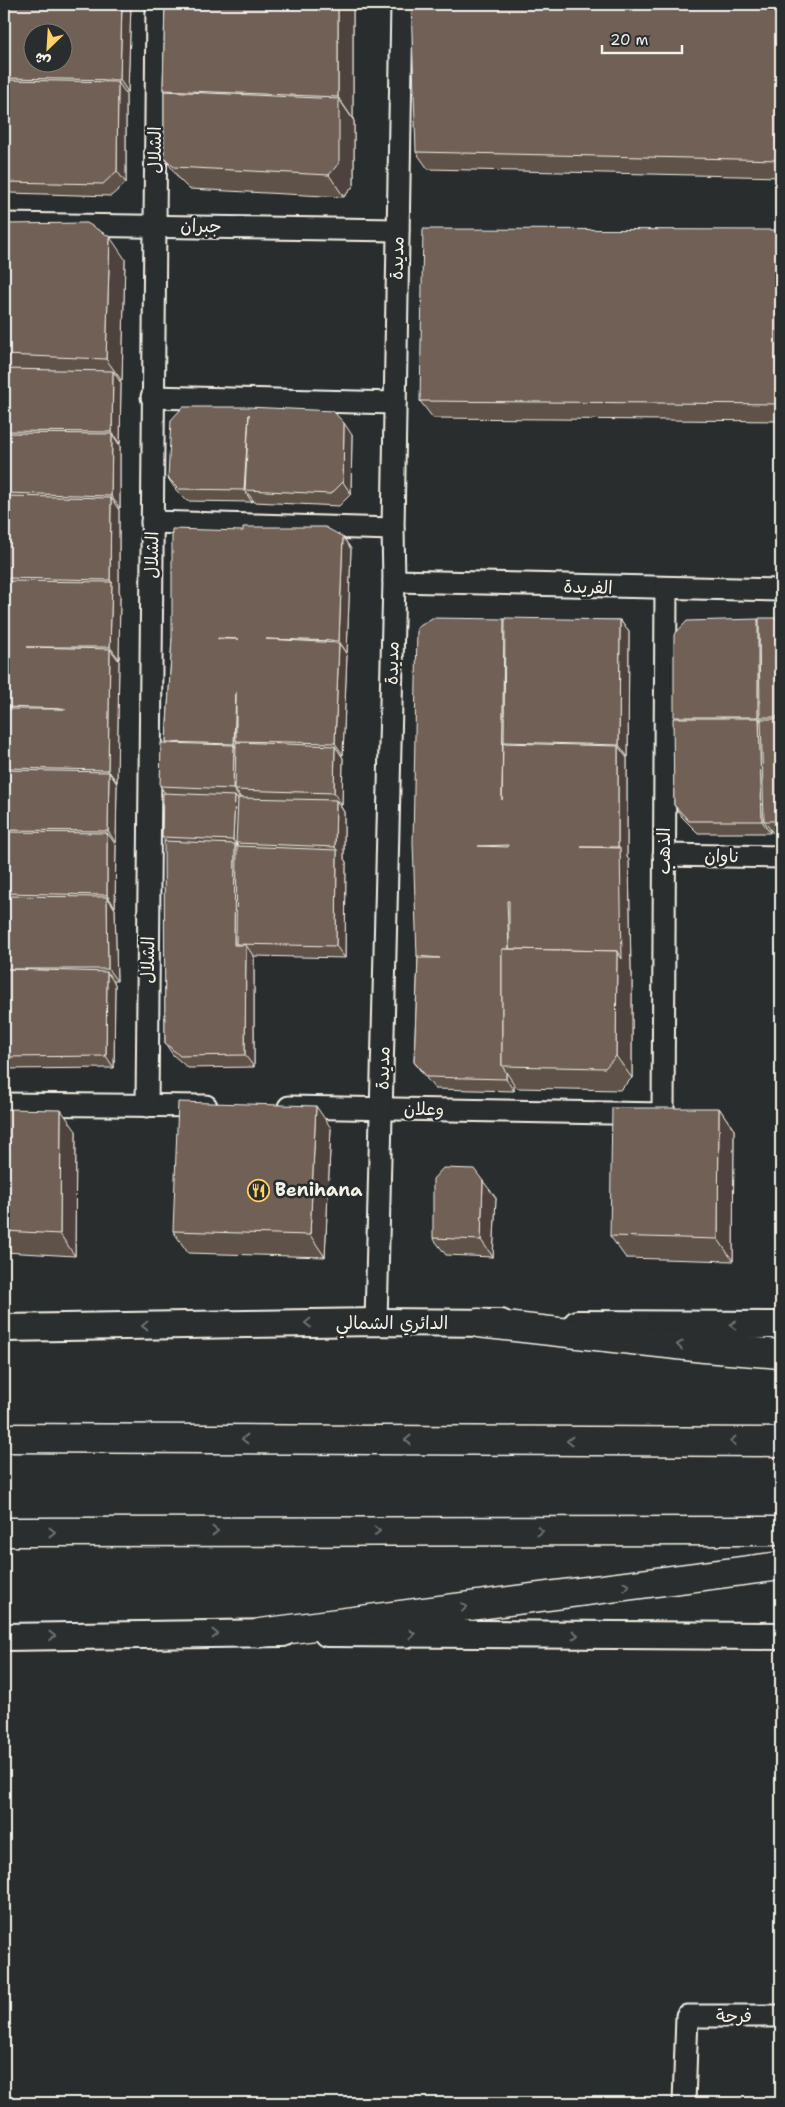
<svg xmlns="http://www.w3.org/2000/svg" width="785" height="2107" viewBox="0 0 785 2107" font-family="'Shantell Sans','Playpen Sans Arabic',sans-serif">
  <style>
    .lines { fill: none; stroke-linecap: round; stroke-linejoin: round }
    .minor-casing { stroke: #f4f1e8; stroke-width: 25 }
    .tertiary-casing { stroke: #f4f1e8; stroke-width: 30 }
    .motorway-casing { stroke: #f4f1e8; stroke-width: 31 }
    .minor { stroke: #2a2d2e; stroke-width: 21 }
    .tertiary { stroke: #2a2d2e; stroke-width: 26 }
    .motorway { stroke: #2a2d2e; stroke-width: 28 }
    .wall { fill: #5f534a; stroke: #f4f1e8 }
    .shaded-wall { fill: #4e433c; stroke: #f4f1e8 }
    .building { fill: #6f6056; stroke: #f4f1e8; fill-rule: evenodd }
    .oneway { stroke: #71726f }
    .labels { text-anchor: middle; stroke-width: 5; stroke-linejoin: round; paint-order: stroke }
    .street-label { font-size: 18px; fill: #f4f1e8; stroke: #2a2d2e }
    .poi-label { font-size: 18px; font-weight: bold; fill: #f4f1e8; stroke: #2a2d2e; text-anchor: start }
  </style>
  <rect width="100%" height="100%" fill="#2a2d2e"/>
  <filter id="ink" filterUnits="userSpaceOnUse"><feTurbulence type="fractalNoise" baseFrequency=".02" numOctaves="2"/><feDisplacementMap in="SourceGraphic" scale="10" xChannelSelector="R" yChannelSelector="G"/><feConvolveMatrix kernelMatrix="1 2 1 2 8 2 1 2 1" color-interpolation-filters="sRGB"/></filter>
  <g filter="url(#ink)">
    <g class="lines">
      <defs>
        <g id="minor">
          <polyline points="4,224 398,230"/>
          <polyline points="152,397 395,403"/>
          <polyline points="152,522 393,529"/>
          <polyline points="394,581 781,590"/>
          <polyline points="664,855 781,857"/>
          <polyline points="4,1104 206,1106"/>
          <polyline points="147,1106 157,4"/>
          <polyline points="289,1107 663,1114 666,589"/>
          <polyline points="376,1322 394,581 393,529 402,4"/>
          <polyline points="684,2103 687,2016 781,2016"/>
        </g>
        <g id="tertiary">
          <polyline points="577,1324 781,1325"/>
          <polyline points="4,1328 376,1322 501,1323"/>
          <polyline points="327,1633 781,1636"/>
          <polyline points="4,1637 283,1633"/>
        </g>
        <g id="motorway">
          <polyline points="478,1323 704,1348 781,1354"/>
          <polyline points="4,1438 781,1442"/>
          <polyline points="4,1532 781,1531"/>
          <polyline points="260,1633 781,1566"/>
        </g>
      </defs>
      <use href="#minor" class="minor-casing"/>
      <use href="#tertiary" class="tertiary-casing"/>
      <use href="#motorway" class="motorway-casing"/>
      <use href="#minor" class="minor"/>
      <use href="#tertiary" class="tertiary"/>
      <use href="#motorway" class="motorway"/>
    </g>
    <g class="wall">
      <polygon points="4,4 131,4 128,92 125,92 126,94 126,183 111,196 10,193 8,191 8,193 4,193"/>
      <polygon points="165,4 353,4 353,119 354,121 354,185 344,197 189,189 179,179 164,157 164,91 163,90"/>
      <polygon points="781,4 781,177 428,169 416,152"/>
      <polygon points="4,224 125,259 122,381 119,380 121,383 120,444 119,444 120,446 120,508 118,508 119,510 119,591 120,594 119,659 118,659 119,661 117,782 116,782 117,784 116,843 115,843 116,845 115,907 114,907 115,909 117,981 113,981 115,984 114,1068 4,1069"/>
      <polygon points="781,230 781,421 433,418 420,401"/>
      <polygon points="352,435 351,494 339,506 254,502 253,500 252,502 187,501 176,490 168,478"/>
      <polygon points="343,537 351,549 347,653 346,653 347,655 343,755 341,755 343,758 342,805 340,805 344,812 344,859 346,862 345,958 253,956 254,957 254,1067 188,1068 173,1055 165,1043 165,841 162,837 165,793 160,786 167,743 166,742 172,638"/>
      <polygon points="781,618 781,833 773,833 770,829 770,833 698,833 682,817 674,805 674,717 759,621"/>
      <polygon points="504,619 505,621 620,620 629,632 628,757 626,757 627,758 627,857 629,860 631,971 632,973 632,1078 620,1090 517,1088 514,1084 514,1091 435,1089 423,1074 414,1062 418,958 417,956"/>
      <polygon points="719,1108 734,1130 733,1261 626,1258 610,1236"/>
      <polygon points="4,1109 76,1131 75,1256 4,1252"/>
      <polygon points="331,1128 325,1257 188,1253 173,1231"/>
      <polygon points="496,1198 493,1257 446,1255 433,1238"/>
    </g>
    <g class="shaded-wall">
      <polygon points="122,4 131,4 128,92 120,80"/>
      <polygon points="338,4 353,4 353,119 338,97"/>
      <polygon points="118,82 126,94 126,183 117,171"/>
      <polygon points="339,99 354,121 354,185 344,197 329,175"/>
      <polygon points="110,237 125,259 122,381 106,359"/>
      <polygon points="113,371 121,383 120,444 112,432"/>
      <polygon points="249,414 245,490 253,500 252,502 244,490"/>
      <polygon points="344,423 352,435 351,494 343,482"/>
      <polygon points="112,434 120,446 120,508 111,496"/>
      <polygon points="111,498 119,510 119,591 120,594 119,659 110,647 112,582 110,580"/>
      <polygon points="343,537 351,549 347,653 339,641"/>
      <polygon points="504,619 512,631 504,742 511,752 502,800"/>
      <polygon points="758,619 766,631 760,717 767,729 758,717"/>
      <polygon points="620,620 629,632 628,757 619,745"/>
      <polygon points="339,643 347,655 343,755 335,743"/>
      <polygon points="110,649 119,661 117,782 108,770"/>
      <polygon points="236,692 236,741 243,751 243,756 234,744"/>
      <polygon points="759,718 767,730 764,821 770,829 770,833 762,821"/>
      <polygon points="234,745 242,757 235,790 242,799 242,801 233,789"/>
      <polygon points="335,746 343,758 342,805 334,793"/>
      <polygon points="618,746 627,758 627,857 629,860 631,971 632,973 632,1078 616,1056 617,951 620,850 618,847"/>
      <polygon points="109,772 117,784 116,843 108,831"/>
      <polygon points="235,796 244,808 236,843 242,852 233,840"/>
      <polygon points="336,800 344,812 344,859 346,862 345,958 336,946 337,850 335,847"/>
      <polygon points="107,833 116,845 115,907 107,895"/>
      <polygon points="235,844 243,856 236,944 243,954 234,945"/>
      <polygon points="107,897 115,909 117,981 108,969"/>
      <polygon points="246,945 254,957 254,1067 245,1055"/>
      <polygon points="107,972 115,984 114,1068 106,1056"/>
      <polygon points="506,1072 514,1084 514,1091 506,1079"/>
      <polygon points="316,1106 331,1128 325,1257 310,1235"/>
      <polygon points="719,1108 734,1130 733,1261 718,1239"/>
      <polygon points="61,1110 76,1131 75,1256 60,1234"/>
      <polygon points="483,1181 496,1198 493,1257 481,1240"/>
    </g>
    <g class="building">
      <path d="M4 4H122L120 80 4 78ZM32 32H62V62H32Z"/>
      <polygon points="165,4 338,4 338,97 163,90"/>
      <polygon points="411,4 781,4 781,160 416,152"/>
      <polygon points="4,80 118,82 117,171 103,184 4,182"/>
      <polygon points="164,91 339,99 339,163 329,175 174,167 164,157"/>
      <polygon points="87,223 110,237 106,359 4,355 4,224"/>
      <polygon points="423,229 781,230 781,404 420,401"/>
      <polygon points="4,369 113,371 112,432 4,431"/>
      <polygon points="183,407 248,407 333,411 344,423 343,482 331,494 245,490 249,414 244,490 179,489 168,478 171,420"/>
      <polygon points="4,433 112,434 111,496 4,493"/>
      <polygon points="4,496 111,498 110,580 4,578"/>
      <path d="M243 527H325L343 537 339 641 266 639 339 643 335 743 236 741V692L234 744 166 742 172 638V529L243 531ZM218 638 239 639H218Z"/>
      <polygon points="4,581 112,582 110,647 27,647 110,649 108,770 4,768 4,709 66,709 4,707"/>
      <path d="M432 618 504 619 502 800 503 743 618 746V847H581L620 848 622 959 617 951 509 949V901H507L509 949H502V1066L506 1072V1079L427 1077 414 1062 418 958H440L417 956 413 843 417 628ZM508 845V847L478 846Z"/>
      <polygon points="505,618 620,620 619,745 504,742"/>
      <polygon points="759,618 781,618 781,717 760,717"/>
      <polygon points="758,619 758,717 674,717 674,635 687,621"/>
      <polygon points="673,718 759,718 762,821 689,821 674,805"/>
      <polygon points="761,719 781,719 781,821 764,821"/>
      <polygon points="236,742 335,746 334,793 235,790"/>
      <polygon points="161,743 234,745 233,789 160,786"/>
      <polygon points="4,770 109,772 108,831 4,830"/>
      <polygon points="163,793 235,796 233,840 162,837"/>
      <polygon points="238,798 336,800 335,847 236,843"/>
      <polygon points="4,832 107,833 107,895 4,893"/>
      <polygon points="164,841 235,844 234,945 246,945 245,1055 180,1056 165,1043"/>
      <polygon points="237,846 337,850 336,946 236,944"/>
      <polygon points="4,896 107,897 108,969 8,969 107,972 106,1056 4,1057"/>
      <polygon points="502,949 617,951 616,1056 605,1068 502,1066"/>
      <polygon points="178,1102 316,1106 310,1235 173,1231"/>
      <polygon points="612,1108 719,1108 718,1239 610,1236"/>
      <polygon points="4,1109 61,1110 60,1234 4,1231"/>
      <polygon points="443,1168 474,1169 483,1181 481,1240 433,1238 433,1179"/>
    </g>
    <defs><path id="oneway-chevron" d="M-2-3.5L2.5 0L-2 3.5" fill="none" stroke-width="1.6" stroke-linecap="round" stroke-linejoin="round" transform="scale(1.25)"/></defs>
    <g class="oneway">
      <use href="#oneway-chevron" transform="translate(308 1323) rotate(179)"/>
      <use href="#oneway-chevron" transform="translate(733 1325) rotate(-179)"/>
      <use href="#oneway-chevron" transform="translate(145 1326) rotate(179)"/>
      <use href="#oneway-chevron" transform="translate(680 1345) rotate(-174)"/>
      <use href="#oneway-chevron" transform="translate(245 1439) rotate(-180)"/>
      <use href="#oneway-chevron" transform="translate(408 1440) rotate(-180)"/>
      <use href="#oneway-chevron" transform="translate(570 1441) rotate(-180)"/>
      <use href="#oneway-chevron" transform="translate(733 1441) rotate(-180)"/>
      <use href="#oneway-chevron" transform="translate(215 1531)"/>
      <use href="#oneway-chevron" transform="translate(377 1531)"/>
      <use href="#oneway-chevron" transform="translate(540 1531)"/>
      <use href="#oneway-chevron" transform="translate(52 1532)"/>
      <use href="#oneway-chevron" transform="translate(626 1586) rotate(-7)"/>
      <use href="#oneway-chevron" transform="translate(464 1607) rotate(-7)"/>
      <use href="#oneway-chevron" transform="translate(215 1634) rotate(-1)"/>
      <use href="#oneway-chevron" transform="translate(412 1634)"/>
      <use href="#oneway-chevron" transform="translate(575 1635)"/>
      <use href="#oneway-chevron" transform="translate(52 1636) rotate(-1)"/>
    </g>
  </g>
  <defs>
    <symbol id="restaurant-ring" viewBox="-11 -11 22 22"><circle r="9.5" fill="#2a2d2e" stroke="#ffd166" stroke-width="1.5"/><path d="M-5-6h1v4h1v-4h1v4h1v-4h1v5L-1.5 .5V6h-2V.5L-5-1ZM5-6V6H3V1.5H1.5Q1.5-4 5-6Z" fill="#ffd166"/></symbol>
  </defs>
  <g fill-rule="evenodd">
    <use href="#restaurant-ring" x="246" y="1178" width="25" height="25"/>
  </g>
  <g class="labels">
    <g class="street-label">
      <text transform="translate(155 150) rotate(-90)" y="6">الشلال</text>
      <text transform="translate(201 226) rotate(1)" y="6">جبران</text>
      <text transform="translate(397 258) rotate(-89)" y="6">مديدة</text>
      <text transform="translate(152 555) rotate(-89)" y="6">الشلال</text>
      <text transform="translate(588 587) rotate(2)" y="6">الفريدة</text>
      <text transform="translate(392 663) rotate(-89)" y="6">مديدة</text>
      <text transform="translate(664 851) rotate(-90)" y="6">الذهب</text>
      <text transform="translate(722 856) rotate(1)" y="6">ناوان</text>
      <text transform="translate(148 960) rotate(-89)" y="6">الشلال</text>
      <text transform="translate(383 1068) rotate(-89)" y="6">مديدة</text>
      <text transform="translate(424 1109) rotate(1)" y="6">وعلان</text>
      <text x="392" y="1329">الدائري الشمالي</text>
      <text x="734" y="2022">فرحة</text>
    </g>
    <g class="poi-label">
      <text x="275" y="1196">Benihana</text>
    </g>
  </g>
  <rect width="785" height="2107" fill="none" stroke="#2a2d2e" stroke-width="20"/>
  <rect x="10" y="10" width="765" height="2087" fill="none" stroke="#f4f1e8" stroke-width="2" filter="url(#ink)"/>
  <g transform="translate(48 48) rotate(205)"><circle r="24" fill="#2a2d2e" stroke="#7b7b78"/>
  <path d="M0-4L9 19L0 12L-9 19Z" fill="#ffd166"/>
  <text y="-8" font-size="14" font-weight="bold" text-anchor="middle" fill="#f4f1e8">ش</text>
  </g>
  <path d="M602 45v8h80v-8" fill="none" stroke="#f4f1e8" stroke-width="2.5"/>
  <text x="610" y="45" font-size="15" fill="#f4f1e8" stroke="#2a2d2e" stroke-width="4" paint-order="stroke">20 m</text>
</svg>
